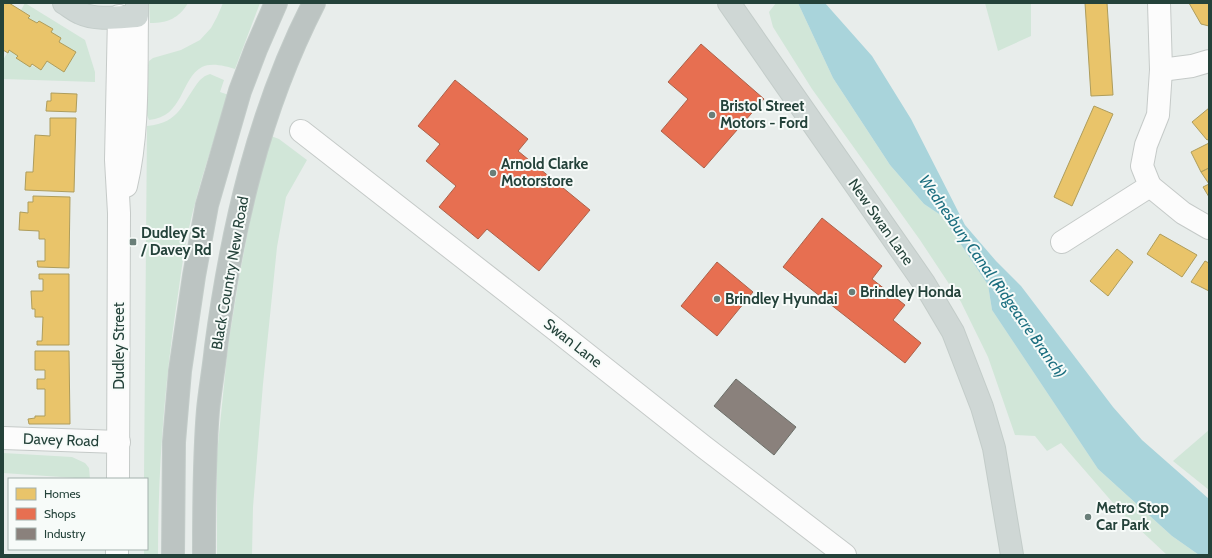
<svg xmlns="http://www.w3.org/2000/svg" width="1212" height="558" viewBox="0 0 1212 558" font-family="Cabin,sans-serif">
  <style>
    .green { fill: #d1e6d8 }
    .water { fill: #a9d4db }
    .homes { fill: #e9c46a; stroke: #ae9d5c }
    .shops { fill: #e76f51; stroke: #ac624a }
    .industry { fill: #8a817c; stroke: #6b6e68 }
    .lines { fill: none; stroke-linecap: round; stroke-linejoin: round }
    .minor-casing { stroke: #c5cac8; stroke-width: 24 }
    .major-casing { stroke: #c3ccc9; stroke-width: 24 }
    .highway-casing { stroke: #c3ccc9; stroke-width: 24 }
    .minor { stroke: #fcfcfc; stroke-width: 22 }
    .major { stroke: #cfd7d5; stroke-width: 22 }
    .highway { stroke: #bcc4c2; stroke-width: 22 }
    .poi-dot { fill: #697e78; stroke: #f7fbf9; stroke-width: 1.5 }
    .labels { text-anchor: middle; stroke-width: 4; stroke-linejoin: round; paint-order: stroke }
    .poi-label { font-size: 15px; font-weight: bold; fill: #24423a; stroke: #f7fbf9; text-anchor: start }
    .street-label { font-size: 15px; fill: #24423a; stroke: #f7fbf9 }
    .water-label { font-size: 16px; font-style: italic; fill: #1c6f80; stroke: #f7fbf9 }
  </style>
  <rect width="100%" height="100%" fill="#e8edeb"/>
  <g class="green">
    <polygon points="25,3 85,40 95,72 95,82 3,79 3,60 9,50 18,56 16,58 41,70 47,61 64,72 76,52 59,42 61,38 51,32 53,29 39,21 37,23 28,18 30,15 21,10"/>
    <path d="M149 3H188C179 18 168 23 150 23Z"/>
    <path d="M223 3H260L235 69C226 66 211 62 202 67 180 79 184 117 149 120L146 113 148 65 149 61 153 58 181 50 200 40 211 28 217 17Z"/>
    <polygon points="776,3 798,3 833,78 890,165 924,204 942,216 988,285 992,310 1098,469 1172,536 1199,555 1167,555 1120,511 1061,443 1047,451 1035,436 1015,435 988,357 961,302 920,240 812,89 773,27 769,12"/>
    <polygon points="985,3 1031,3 1031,36 998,51"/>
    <path d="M210 74 224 80 220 92 229 95C214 139 199 183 189 228 183 254 180 282 176 308 164 390 158 472 158 555H144V549H147V479H144L147 126C181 123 182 102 200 80L205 76Z"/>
    <polygon points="271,136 279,139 307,160 286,197 277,247 263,384 253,507 252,555 217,555 217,454 228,346 239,278 253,205"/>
    <polygon points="1209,430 1209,490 1173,461"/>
    <polygon points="3,453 72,457 85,463 89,468 90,479 3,473"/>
  </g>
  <polygon class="water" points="798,3 825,3 872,56 911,119 965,225 996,261 1021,286 1113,407 1142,440 1209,499 1209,555 1199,555 1172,536 1098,469 992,310 988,285 942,216 924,204 890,165 833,78"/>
  <g class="homes">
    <polygon points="3,3 9,3 30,16 28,18 37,23 39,21 53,29 51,32 61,38 59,42 76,52 64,72 47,61 41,70 32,64 30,67 16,58 18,56 9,50 8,53 3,50"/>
    <polygon points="1085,3 1107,3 1113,95 1091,96"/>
    <polygon points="1189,3 1209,3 1209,26 1201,24"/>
    <polygon points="51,93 77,94 76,112 46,111 47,101 51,101"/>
    <polygon points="1094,106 1113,114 1072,206 1054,197"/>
    <polygon points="1209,108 1209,139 1207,140 1192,122"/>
    <polygon points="50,118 76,118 74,192 25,190 26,172 33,172 35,135 50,136"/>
    <polygon points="1209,143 1209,168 1201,172 1191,152"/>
    <polygon points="1209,168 1209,197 1203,187 1209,184 1201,172"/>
    <polygon points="33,196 70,197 69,268 38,267 37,261 45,261 45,239 39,239 39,231 19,230 20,212 28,213 28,202 33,202"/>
    <polygon points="1160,234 1197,255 1182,277 1147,254"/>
    <polygon points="1117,249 1133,262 1108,296 1090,281"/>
    <polygon points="1205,261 1209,263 1209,291 1191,282"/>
    <polygon points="39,274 69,274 69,345 37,345 37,341 42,341 43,317 35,317 35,309 32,309 31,291 43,291 43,279 39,279"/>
    <polygon points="35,351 69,351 70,424 29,424 28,419 35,418 35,416 45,416 45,389 37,389 37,379 45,379 45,370 35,370"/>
  </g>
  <g class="shops">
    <polygon points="701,44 764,99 704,168 661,131 688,99 668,82"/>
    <polygon points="455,80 528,139 518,151 590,210 539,271 487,229 478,239 439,207 456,186 426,161 440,144 418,126"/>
    <polygon points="822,218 882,266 872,279 905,305 893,320 921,343 905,363 783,267"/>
    <polygon points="717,262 753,292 717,336 681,306"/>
  </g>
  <polygon class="industry" points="736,379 796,427 774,455 714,406"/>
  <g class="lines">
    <defs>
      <g id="minor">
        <polyline points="1161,70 1192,66 1209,61"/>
        <polyline points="301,131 565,337 704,447 845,555"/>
        <path d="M126 186C139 131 136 73 137 16"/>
        <polyline points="1150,186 1183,213 1209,228"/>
        <polyline points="1062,242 1150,186 1142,166 1146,145 1158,115 1161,70 1159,3"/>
        <polyline points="3,438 119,442"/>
        <polyline points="118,479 119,213 116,160 119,16"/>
        <polyline points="117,555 117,549"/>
      </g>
      <g id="major">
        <path d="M64 3C69 6 74 10 80 13 97 21 119 17 137 16V3"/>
        <polyline points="729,3 924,283 953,332 982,407 994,448 1012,555"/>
      </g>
      <g id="highway">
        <polyline points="173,555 174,442 180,371 194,276 207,205 240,91 256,49 276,3"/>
        <path d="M204 555C204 507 204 458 208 410 210 389 214 368 216 347 232 228 259 110 314 3"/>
      </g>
    </defs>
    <use href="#minor" class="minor-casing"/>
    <use href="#major" class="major-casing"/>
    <use href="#highway" class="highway-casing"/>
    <use href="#minor" class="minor"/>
    <use href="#major" class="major"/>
    <use href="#highway" class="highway"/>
  </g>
  <g class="poi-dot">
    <circle cx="712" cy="115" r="4"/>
    <circle cx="493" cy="173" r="4"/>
    <rect x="129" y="238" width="8" height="8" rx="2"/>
    <circle cx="852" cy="292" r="4"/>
    <circle cx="717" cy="299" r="4"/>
    <circle cx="1088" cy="517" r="4"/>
  </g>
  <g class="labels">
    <g class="poi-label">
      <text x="720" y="111">Bristol Street<tspan x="720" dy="17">Motors - Ford</tspan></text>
      <text x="501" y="169">Arnold Clarke<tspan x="501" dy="17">Motorstore</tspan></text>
      <text x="141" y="238">Dudley St<tspan x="141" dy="17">/ Davey Rd</tspan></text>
      <text x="860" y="297">Brindley Honda</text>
      <text x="725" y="304">Brindley Hyundai</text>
      <text x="1096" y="513">Metro Stop<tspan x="1096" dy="17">Car Park</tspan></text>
    </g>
    <g class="street-label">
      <text transform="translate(881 222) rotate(55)" y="5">New Swan Lane</text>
      <text transform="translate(230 273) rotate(-80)" y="5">Black Country New Road</text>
      <text transform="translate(573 343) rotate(38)" y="5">Swan Lane</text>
      <text transform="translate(119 346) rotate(-90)" y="5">Dudley Street</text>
      <text transform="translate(61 440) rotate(2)" y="5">Davey Road</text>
    </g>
    <g class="water-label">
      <text transform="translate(993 276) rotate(55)" y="6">Wednesbury Canal (Ridgeacre Branch)</text>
    </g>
  </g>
  <rect width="1212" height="558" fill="none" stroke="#24423a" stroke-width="8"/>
  <rect x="8" y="478" width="140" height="72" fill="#f7fbf9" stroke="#a3b1ad"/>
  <rect x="16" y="488" width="20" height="12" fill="#e9c46a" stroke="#a3b1ad"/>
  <text x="44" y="498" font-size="12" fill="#24423a">Homes</text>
  <rect x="16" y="508" width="20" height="12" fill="#e76f51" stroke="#a3b1ad"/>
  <text x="44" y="518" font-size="12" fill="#24423a">Shops</text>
  <rect x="16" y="528" width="20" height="12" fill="#8a817c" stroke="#a3b1ad"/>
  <text x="44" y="538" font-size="12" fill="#24423a">Industry</text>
</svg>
